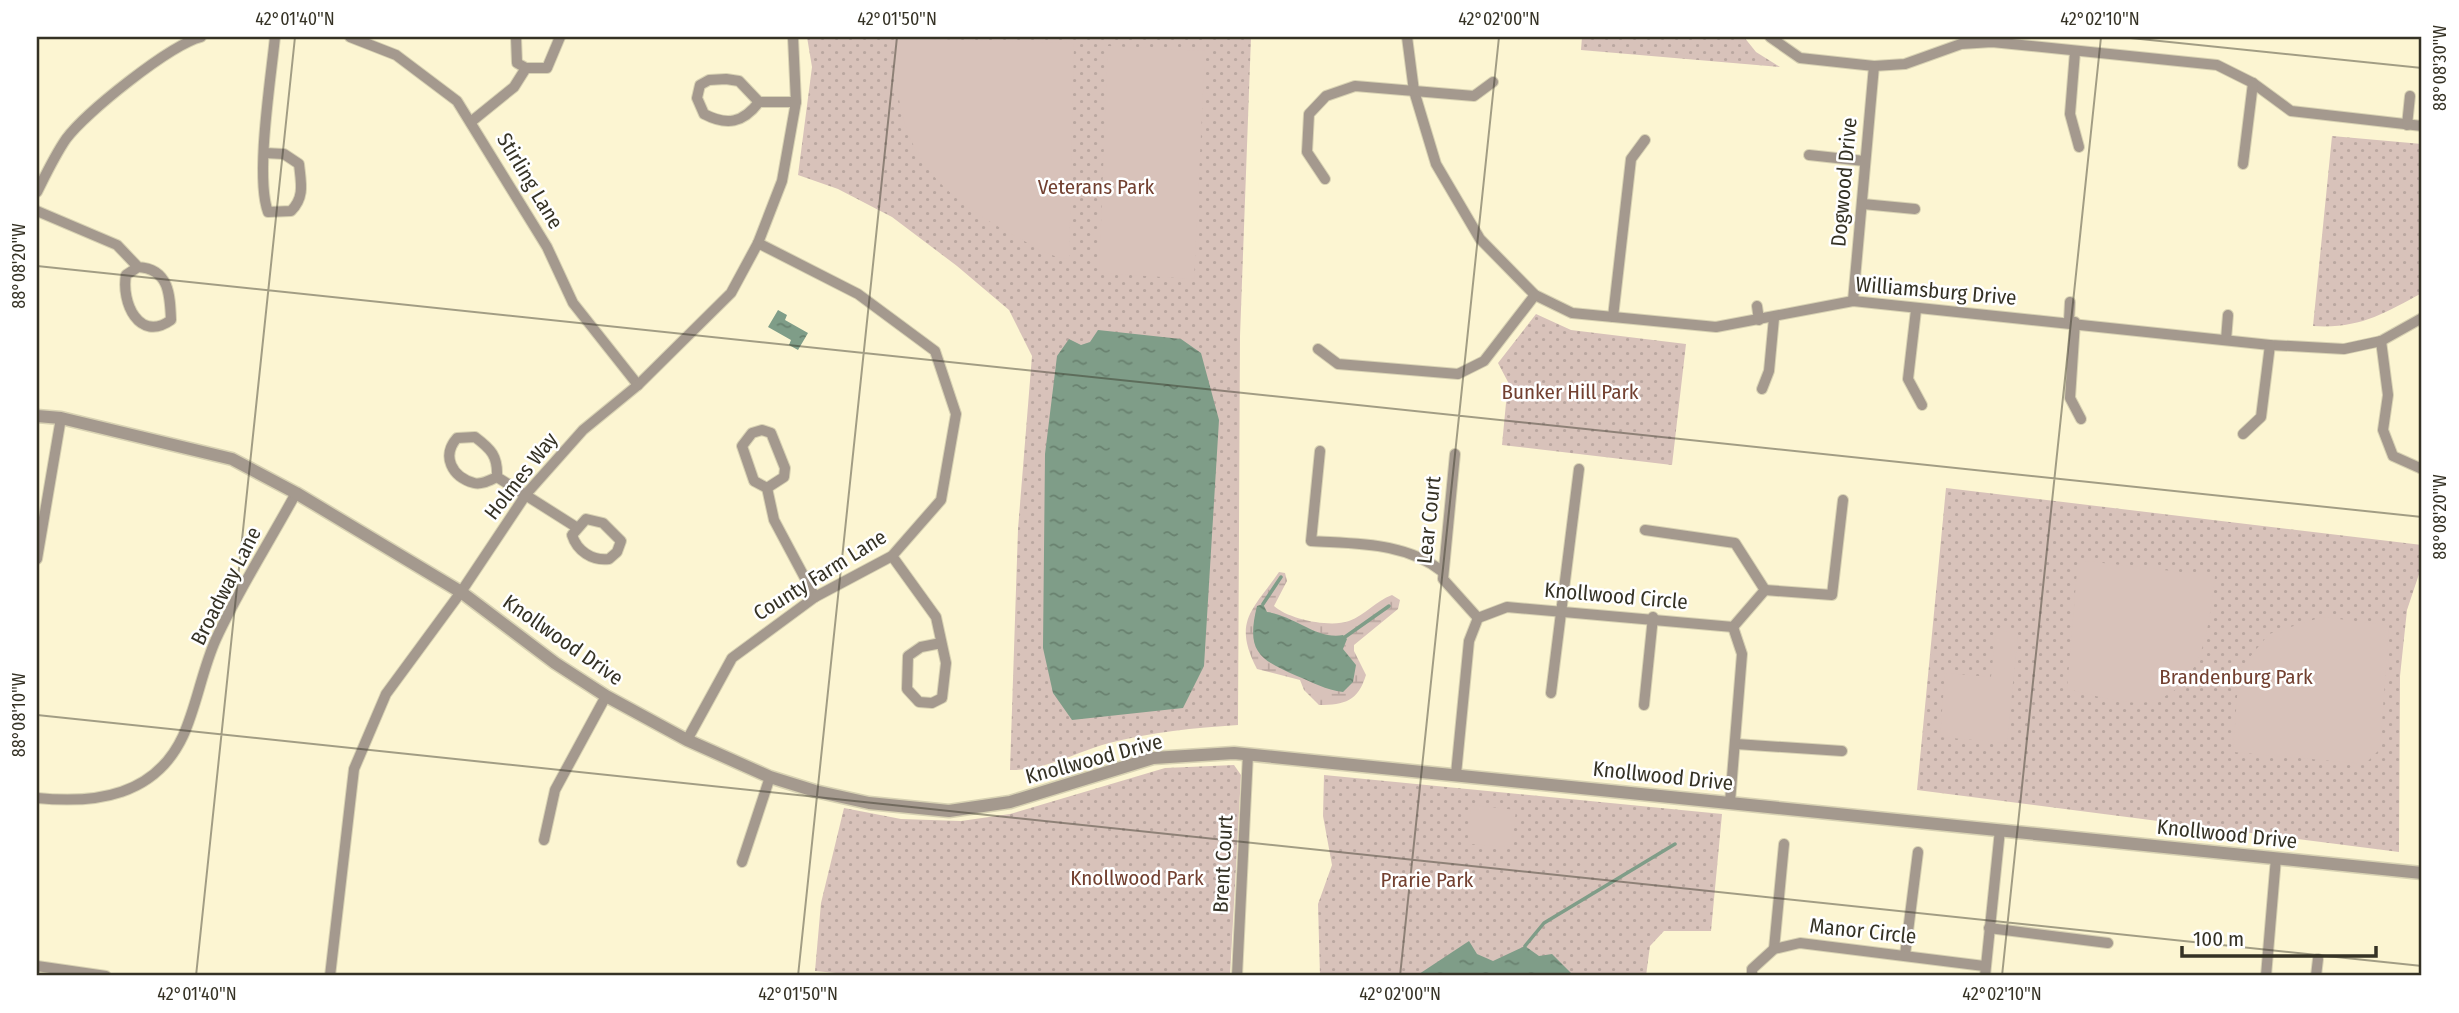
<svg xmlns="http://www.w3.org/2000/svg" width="2459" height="1013" viewBox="0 0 2459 1013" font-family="'Fira Sans Condensed',sans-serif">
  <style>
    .wetland { fill: url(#wetland-marsh) }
    .park { fill: url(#park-dots) }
    .garden { fill: #d8c2ba }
    .water { fill: url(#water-ripples) }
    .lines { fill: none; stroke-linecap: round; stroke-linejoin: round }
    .stream { stroke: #7f9d88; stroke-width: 3.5 }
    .minor-casing { stroke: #d8d2b3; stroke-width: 12 }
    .tertiary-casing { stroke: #d8d2b3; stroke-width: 15 }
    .minor { stroke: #a4998e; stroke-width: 10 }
    .tertiary { stroke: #a4998e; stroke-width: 12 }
    .ticks { fill: none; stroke: #353225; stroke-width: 2; stroke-opacity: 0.45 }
    .labels { text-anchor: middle; stroke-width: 5; stroke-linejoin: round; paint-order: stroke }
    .street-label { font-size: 21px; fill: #353225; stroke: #fff }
    .park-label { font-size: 21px; fill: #724030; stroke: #fff }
    .neatline { fill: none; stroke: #353225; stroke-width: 2.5 }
    .ticks-label { font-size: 18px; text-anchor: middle; fill: #353225 }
  </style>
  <defs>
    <pattern id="wetland-marsh" width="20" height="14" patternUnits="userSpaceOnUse" patternTransform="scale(1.75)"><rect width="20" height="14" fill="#d8c2ba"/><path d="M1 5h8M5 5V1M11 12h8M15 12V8" fill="none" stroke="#baa7a0"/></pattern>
    <pattern id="park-dots" width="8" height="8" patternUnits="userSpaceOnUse" patternTransform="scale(1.75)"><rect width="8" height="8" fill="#d8c2ba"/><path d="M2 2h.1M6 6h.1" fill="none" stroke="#baa7a0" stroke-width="1.8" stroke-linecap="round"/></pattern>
    <pattern id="water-ripples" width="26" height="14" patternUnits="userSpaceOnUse" patternTransform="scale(1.75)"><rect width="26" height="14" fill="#7f9d88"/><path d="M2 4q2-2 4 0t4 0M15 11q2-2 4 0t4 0" fill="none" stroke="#69816f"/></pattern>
  </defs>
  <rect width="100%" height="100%" fill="#fcf5d2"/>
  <path class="wetland" d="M1279 572 1285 573 1287 581 1274 606C1288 619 1330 628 1349 621 1365 615 1376 601 1392 595L1400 600 1398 609 1354 645V651L1366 675C1358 701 1345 705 1319 705L1304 690 1300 680 1257 669C1232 621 1253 610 1279 572Z"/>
  <g class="park">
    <path d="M807 37H1251L1240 336 1238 725C1194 728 1152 732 1109 743 1076 752 1044 771 1010 770L1018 529 1032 356 1009 310 957 266 892 217 838 189 798 175 812 67Z"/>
    <polygon points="1582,37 1744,37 1756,52 1780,67 1581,50"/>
    <path d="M2332 136 2422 144V293C2383 314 2359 329 2313 326Z"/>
    <polygon points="1536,314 1571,330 1686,344 1672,465 1502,445 1508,382 1498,363"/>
    <polygon points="1946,488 2422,545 2422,565 2407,610 2400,676 2399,852 1917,790"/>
    <polygon points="1234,765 1241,775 1230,976 868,976 815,971 821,903 844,808 901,819 961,821 1010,814 1165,768"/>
    <polygon points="1324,775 1722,814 1711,931 1664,931 1650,946 1646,976 1320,976 1318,904 1332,865 1323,816"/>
  </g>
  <g class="garden">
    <path d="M896 38 1074 43 1069 259C1047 257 1029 243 1010 233 923 186 892 137 896 38Z"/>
    <polygon points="1108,46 1205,51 1194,279 1099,273"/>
    <path d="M2086 561 2215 576C2209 621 2206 687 2152 701 2131 707 2089 694 2067 689L2077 571Z"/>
    <polygon points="2322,617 2389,625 2380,749 2365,764 2233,752 2239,670 2269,634"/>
    <polygon points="1996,631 2018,633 2007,743 1940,737 1945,673 1991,677"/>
    <polygon points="1471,805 1516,810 1512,841 1506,847 1472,844 1468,836"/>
  </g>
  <g class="water">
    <polygon points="778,310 787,315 785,320 808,333 798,350 789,345 791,340 768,327"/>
    <polygon points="1098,330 1181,339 1201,353 1219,420 1204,666 1183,708 1072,720 1053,693 1043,648 1045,454 1057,356 1069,339 1081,345 1090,342"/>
    <path d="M1263 604 1267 612C1293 615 1317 640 1343 635L1347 639 1343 649 1356 665 1353 682 1343 692C1326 690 1312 682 1297 676 1258 659 1246 651 1257 606Z"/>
    <polygon points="1469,941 1477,954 1493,961 1525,946 1539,956 1552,954 1574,976 1416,976"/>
  </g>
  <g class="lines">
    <g class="stream">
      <polyline points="1263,604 1281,577"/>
      <polyline points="1345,637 1389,606"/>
      <polyline points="1525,946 1544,923 1675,844"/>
    </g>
    <defs>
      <g id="minor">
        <polyline points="350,37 396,55 457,101 547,247 573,303 638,385"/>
        <polyline points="516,37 517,63 526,68 547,68 560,37"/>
        <polyline points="1407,37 1414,91 1436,164 1480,239 1535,295 1572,313 1716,327 1853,301 2270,345 2344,349 2381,341 2422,318"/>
        <polyline points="1770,37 1800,58 1874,66 1905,64 1961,44 1992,42 2217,65 2253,83 2291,111 2422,126"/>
        <polyline points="2075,52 2070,114 2079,147"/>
        <path d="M726 79 739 81 759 102C743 123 727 126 704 114L697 98 700 85 709 80Z"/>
        <polyline points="759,102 796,102"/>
        <polyline points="472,121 514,87 526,68"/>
        <polyline points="2407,125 2410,96"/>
        <path d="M265 153 284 154 299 164C301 183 305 197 291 211L268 212C255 177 271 78 275 37"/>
        <polyline points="1809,155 1864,161"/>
        <polyline points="2243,164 2253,83"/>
        <polyline points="1325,179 1307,152 1309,114 1326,96 1355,86 1474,96 1493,82"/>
        <path d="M37 192C46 174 55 155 66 139 86 112 170 45 201 37"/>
        <polyline points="1863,204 1915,209"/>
        <path d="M37 211 117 245 138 267C169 269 170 294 171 320 139 343 121 302 126 275L138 267"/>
        <polyline points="1853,301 1874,66"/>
        <polyline points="1757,306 1759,320"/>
        <polyline points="1916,310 1908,379 1922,405"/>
        <polyline points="1613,317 1631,159 1645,140"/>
        <polyline points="2069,321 2070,302"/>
        <polyline points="2075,322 2070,398 2081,419"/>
        <polyline points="2226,340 2228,315"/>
        <polyline points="2381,341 2388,395 2383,430 2393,456 2422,469"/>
        <polyline points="1318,349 1338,364 1458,374 1484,361 1535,295"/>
        <polyline points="1762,389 1769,371 1774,318"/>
        <polygon points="762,430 771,433 785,468 784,477 767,488 754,481 742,446 752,433"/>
        <polyline points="2243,434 2261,417 2270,345"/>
        <path d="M1320 451 1311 541C1357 544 1406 542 1443 572"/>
        <polyline points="1455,454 1443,579 1478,618"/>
        <path d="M497 477C498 456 491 449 475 437L457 438C441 456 452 477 474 483 482 485 490 480 497 477L576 527"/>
        <polyline points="767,488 774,520 815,597"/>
        <path d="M586 519 603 523 621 541 617 552 609 559C592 561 577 551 572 535Z"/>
        <polyline points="1645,530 1735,543 1765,590"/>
        <polyline points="892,556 936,617 946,663 942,698 932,703 919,702 907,689 908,656 921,647 941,643"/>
        <polyline points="37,559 61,418"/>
        <polyline points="1765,590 1832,595 1843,500"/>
        <polyline points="1733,627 1765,590"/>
        <polyline points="1551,693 1579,469"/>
        <polyline points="1644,705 1653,617"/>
        <polyline points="687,740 732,658 815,597 892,556 941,500 956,414 935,351 858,294 758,243"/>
        <polyline points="1736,744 1842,751"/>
        <polyline points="1456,774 1469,641 1478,618 1507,607 1733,627"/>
        <path d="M37 798C96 804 155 796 183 736 197 705 202 670 216 639 239 589 270 541 296 493"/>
        <polyline points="1730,802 1742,654 1733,627"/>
        <polyline points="544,840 555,790 606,696"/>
        <polyline points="742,862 770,777"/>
        <polyline points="1989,928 2108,943"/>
        <polyline points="1774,949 1784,844"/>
        <polyline points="1905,955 1918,852"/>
        <polyline points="37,966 106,976"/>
        <polyline points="330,976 354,769 386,694 461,592 527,493 583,430 638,385 731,293 758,243 782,181 796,102 793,37"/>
        <polyline points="1237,976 1248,754"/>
        <polyline points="1752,976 1752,969 1774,949 1800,943 1984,966"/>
        <polyline points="1985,976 2000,830"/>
        <polyline points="2266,976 2276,858"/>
        <polyline points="2316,976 2318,959"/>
      </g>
      <polyline id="tertiary" points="37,416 61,418 232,459 296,493 461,592 555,663 606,696 687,740 770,777 815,791 869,803 949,811 1010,802 1153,758 1234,753 2422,873"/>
    </defs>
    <use href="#minor" class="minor-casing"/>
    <use href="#tertiary" class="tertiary-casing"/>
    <use href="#minor" class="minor"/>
    <use href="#tertiary" class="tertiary"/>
  </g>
  <path class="ticks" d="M2121 37 2422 68M37 266 2422 517M37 715 2422 966M196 976 295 37M798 976 897 37M1400 976 1499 37M2002 976 2101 37"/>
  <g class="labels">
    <g class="street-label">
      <text transform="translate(530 181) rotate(59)" y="7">Stirling Lane</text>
      <text transform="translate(1844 182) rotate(-85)" y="7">Dogwood Drive</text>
      <text transform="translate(1936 291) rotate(5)" y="7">Williamsburg Drive</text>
      <text transform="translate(521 476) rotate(-52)" y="7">Holmes Way</text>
      <text transform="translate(1429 520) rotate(-84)" y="7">Lear Court</text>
      <text transform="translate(820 575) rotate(-32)" y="7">County Farm Lane</text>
      <text transform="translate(226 586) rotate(-63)" y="7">Broadway Lane</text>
      <text transform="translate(1616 596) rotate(5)" y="7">Knollwood Circle</text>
      <text transform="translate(563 640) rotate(35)" y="7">Knollwood Drive</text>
      <text transform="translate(1094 759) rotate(-15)" y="7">Knollwood Drive</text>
      <text transform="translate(1663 776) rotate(6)" y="7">Knollwood Drive</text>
      <text transform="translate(2227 834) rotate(6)" y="7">Knollwood Drive</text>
      <text transform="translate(1223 864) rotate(-87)" y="7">Brent Court</text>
      <text transform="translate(1863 931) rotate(6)" y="7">Manor Circle</text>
    </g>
    <g class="park-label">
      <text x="1096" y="194">Veterans Park</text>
      <text x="1570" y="399">Bunker Hill Park</text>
      <text x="2236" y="684">Brandenburg Park</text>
      <text x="1137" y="885">Knollwood Park</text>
      <text x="1427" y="887">Prarie Park</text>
    </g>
  </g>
  <rect width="2459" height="1013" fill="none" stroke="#ffffff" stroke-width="77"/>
  <path d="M2182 946v10h194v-10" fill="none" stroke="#353225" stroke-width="3.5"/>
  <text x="2193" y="946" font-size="21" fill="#353225" stroke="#ffffff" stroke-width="5" paint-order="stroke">100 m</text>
  <rect x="38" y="38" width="2382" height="936" class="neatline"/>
  <g class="ticks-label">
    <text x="295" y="25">42°01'40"N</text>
    <text x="897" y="25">42°01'50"N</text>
    <text x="1499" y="25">42°02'00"N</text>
    <text x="2100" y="25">42°02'10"N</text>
    <text transform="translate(2440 68) rotate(-90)" y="6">88°08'30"W</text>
    <text transform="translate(19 266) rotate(-90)" y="6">88°08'20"W</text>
    <text transform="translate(2440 517) rotate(-90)" y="6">88°08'20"W</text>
    <text transform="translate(19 715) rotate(-90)" y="6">88°08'10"W</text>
    <text x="197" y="1000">42°01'40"N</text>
    <text x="798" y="1000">42°01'50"N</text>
    <text x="1400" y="1000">42°02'00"N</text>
    <text x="2002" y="1000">42°02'10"N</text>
  </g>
</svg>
